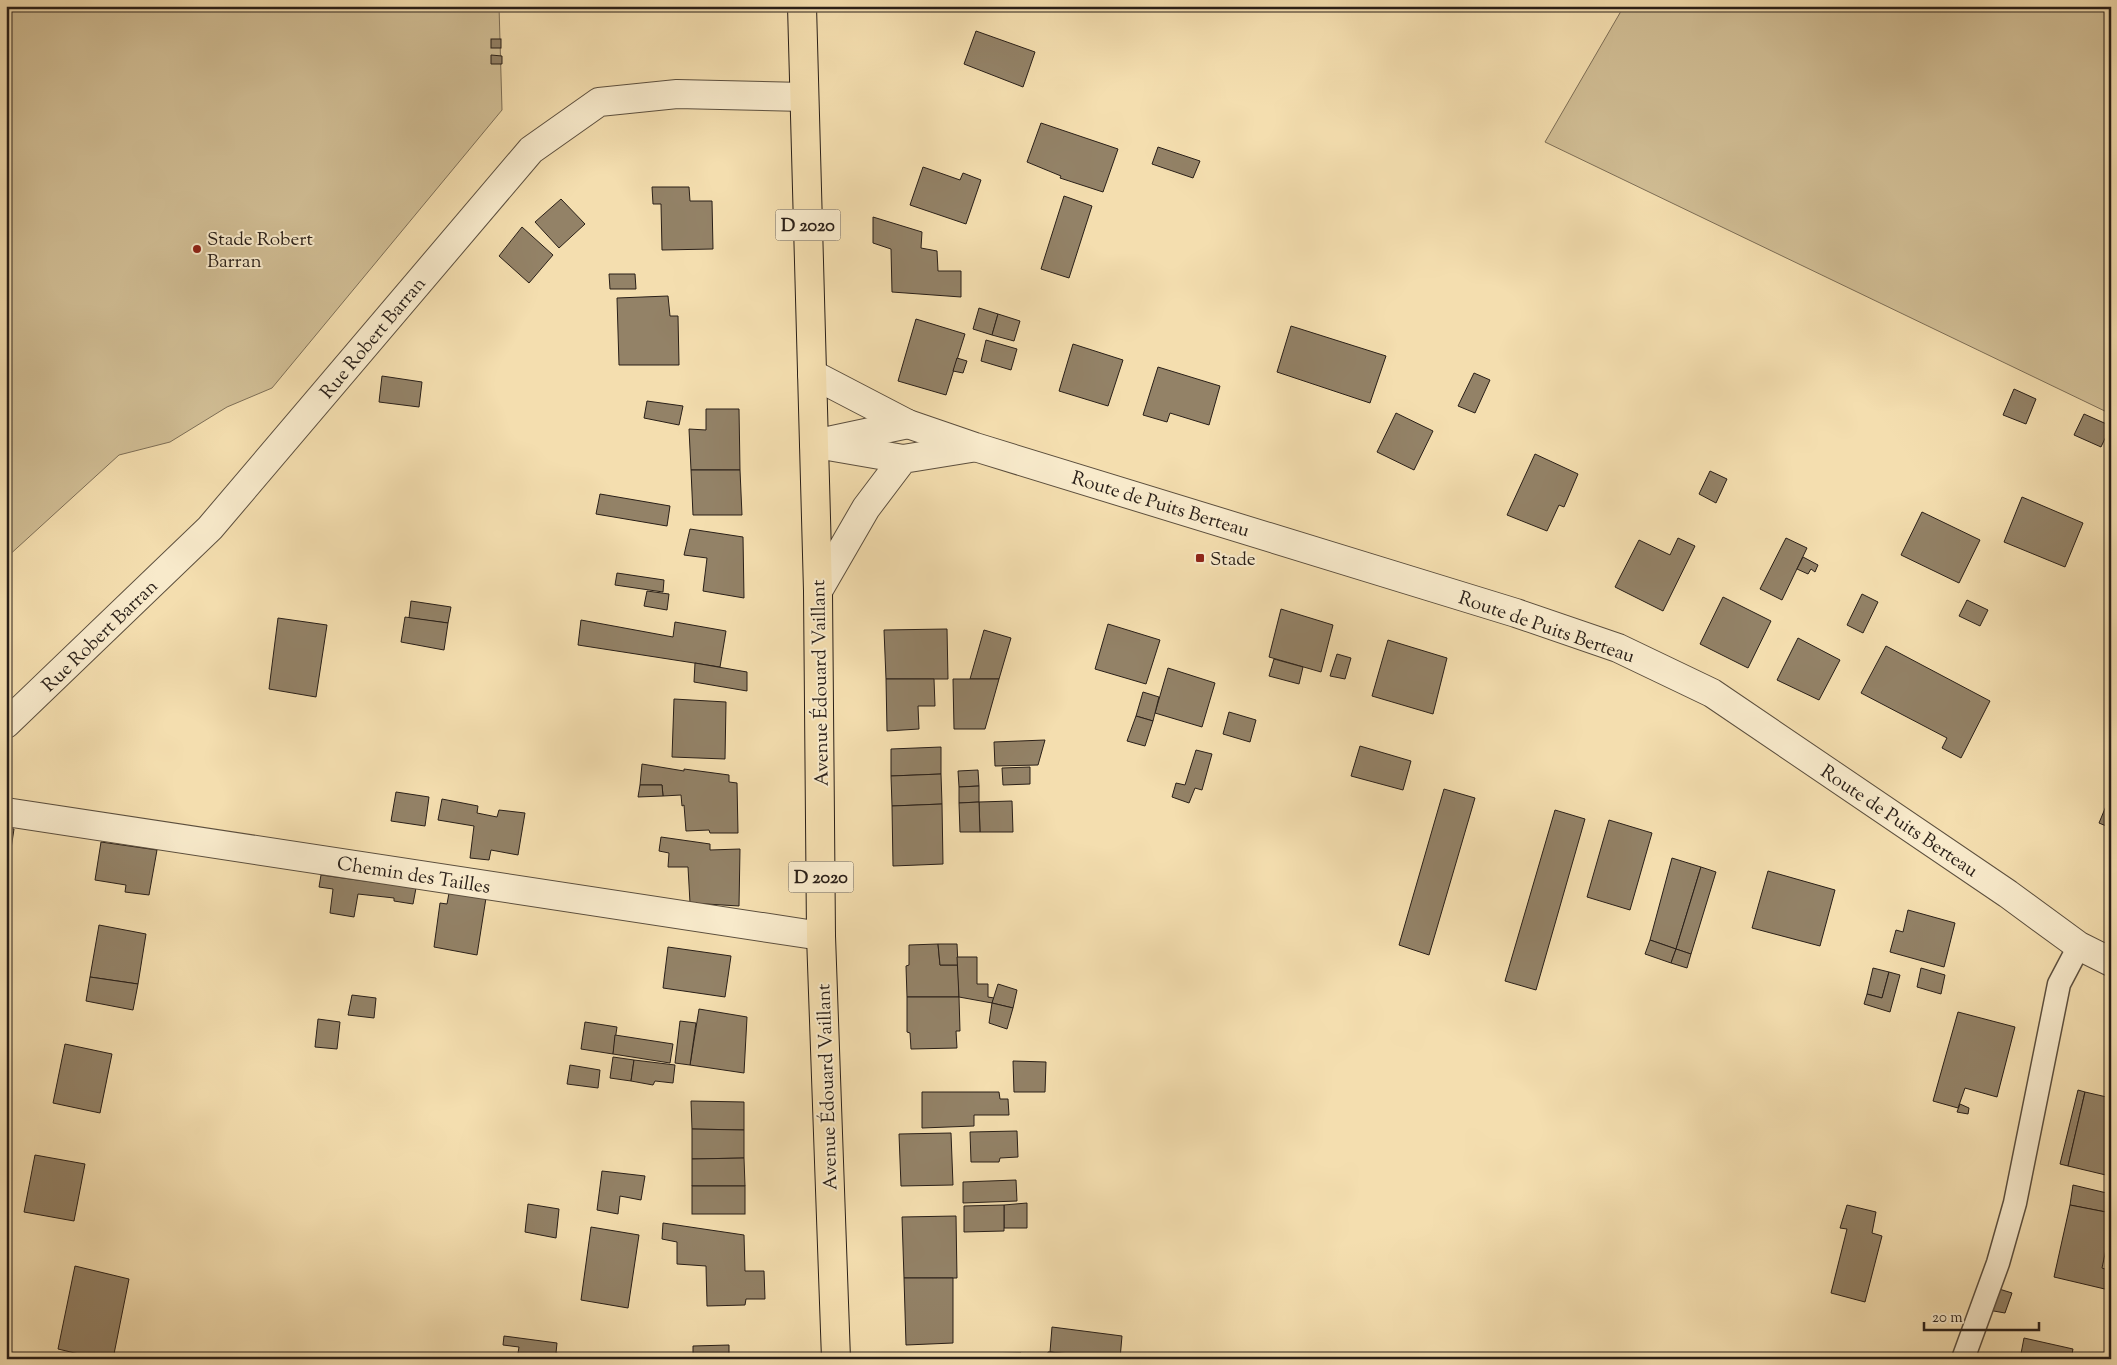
<svg xmlns="http://www.w3.org/2000/svg" width="2117" height="1365" viewBox="0 0 2117 1365" font-family="'Sorts Mill Goudy',serif">
  <style>
    .green { fill: #d1be95; stroke: #7d6e56 }
    .building { fill: #938267; stroke: #291f18 }
    .lines { fill: none; stroke-linecap: round; stroke-linejoin: round }
    .service-casing { stroke: #5c4f3e; stroke-width: 25 }
    .minor-casing { stroke: #5c4f3e; stroke-width: 30 }
    .tertiary-casing { stroke: #5c4f3e; stroke-width: 30 }
    .primary-casing { stroke: #291f18; stroke-width: 30 }
    .service { stroke: #f8eacb; stroke-width: 22 }
    .minor { stroke: #f8eacb; stroke-width: 28 }
    .tertiary { stroke: #f8eacb; stroke-width: 28 }
    .primary { stroke: #f4deaf; stroke-width: 28 }
    .poi-dot { fill: #8f2418; stroke: #f8eacb; stroke-width: 2 }
    .labels { text-anchor: middle; stroke-width: 4; stroke-linejoin: round; paint-order: stroke }
    .shield { fill: #f8eacb; stroke: #675c4e; stroke-width: 1 }
    .shield-label { font-size: 18px; font-weight: bold; fill: #291f18 }
    .poi-label { font-size: 19px; fill: #291f18; stroke: #f8eacb; text-anchor: start }
    .street-label { font-size: 19px; fill: #291f18; stroke: #f8eacb }
  </style>
  <rect width="100%" height="100%" fill="#f4deaf"/>
  <filter id="stains"><feTurbulence type="fractalNoise" baseFrequency=".004" numOctaves="4"/><feColorMatrix values="0 0 0 0 .2 0 0 0 0 .09 0 0 0 0 .02 0 0 0 .5 -.17"/></filter>
  <radialGradient id="worn" r=".72"><stop offset=".6" stop-color="#630" stop-opacity="0"/><stop offset="1" stop-color="#630" stop-opacity=".3"/></radialGradient>
  <g class="green">
    <polygon points="6,6 499,6 502,110 272,388 227,407 170,442 119,455 6,558"/>
    <polygon points="1624,6 2111,6 2111,414 1545,142"/>
  </g>
  <g class="building">
    <polygon points="976,31 1035,52 1023,87 964,64"/>
    <rect x="491" y="39" width="10" height="9"/>
    <polygon points="491,55 502,56 502,64 491,64"/>
    <polygon points="1041,123 1118,149 1103,192 1060,178 1061,176 1027,162"/>
    <polygon points="1158,147 1200,161 1193,178 1152,164"/>
    <polygon points="923,167 960,180 963,173 981,180 966,224 910,205"/>
    <polygon points="652,187 689,187 690,201 712,201 713,249 662,250 661,204 653,204"/>
    <polygon points="1064,196 1092,206 1069,278 1041,269"/>
    <polygon points="561,199 585,224 559,248 535,222"/>
    <polygon points="873,217 922,232 921,248 937,251 938,271 961,271 961,297 892,292 891,249 873,243"/>
    <polygon points="522,227 553,255 529,283 499,256"/>
    <polygon points="609,274 635,274 636,289 610,289"/>
    <polygon points="668,296 670,316 678,316 679,365 619,365 617,298"/>
    <polygon points="979,308 998,314 992,335 973,329"/>
    <polygon points="998,314 1020,321 1014,341 992,335"/>
    <polygon points="916,319 965,334 946,395 898,381"/>
    <polygon points="1291,326 1386,356 1370,403 1277,372"/>
    <polygon points="986,340 1017,349 1011,370 981,361"/>
    <polygon points="1073,344 1123,360 1108,406 1059,391"/>
    <polygon points="957,358 967,361 963,373 953,371"/>
    <polygon points="1158,367 1220,386 1209,425 1170,413 1167,422 1143,415"/>
    <polygon points="1474,373 1490,380 1475,413 1458,406"/>
    <polygon points="382,376 422,382 419,407 379,402"/>
    <polygon points="2014,389 2036,399 2026,424 2003,415"/>
    <polygon points="647,401 683,406 679,425 644,418"/>
    <polygon points="706,409 739,409 740,470 691,470 689,429 706,430"/>
    <polygon points="1396,413 1433,431 1414,470 1377,452"/>
    <polygon points="2084,414 2111,426 2101,447 2074,435"/>
    <polygon points="1535,454 1578,474 1564,507 1559,505 1547,531 1507,515"/>
    <polygon points="691,470 740,470 742,515 693,515"/>
    <polygon points="1710,471 1727,479 1716,503 1699,494"/>
    <polygon points="600,494 670,506 667,526 596,514"/>
    <polygon points="2022,497 2083,523 2065,567 2004,542"/>
    <polygon points="1922,512 1980,540 1959,583 1901,555"/>
    <polygon points="690,529 743,537 744,598 703,591 707,558 684,555"/>
    <polygon points="1678,538 1695,546 1663,611 1615,587 1639,540 1670,555"/>
    <polygon points="1786,538 1807,548 1782,600 1760,589"/>
    <polygon points="1803,557 1818,565 1815,572 1811,569 1808,574 1797,569"/>
    <polygon points="617,573 664,580 663,592 615,585"/>
    <polygon points="647,591 669,594 667,610 644,606"/>
    <polygon points="1862,594 1878,602 1863,633 1847,625"/>
    <polygon points="1723,597 1771,621 1748,668 1700,644"/>
    <polygon points="1967,600 1988,610 1980,626 1959,616"/>
    <polygon points="411,601 451,607 448,623 409,618"/>
    <polygon points="1281,609 1333,625 1321,672 1269,657"/>
    <polygon points="405,617 448,623 444,650 401,642"/>
    <polygon points="278,618 327,625 316,697 269,689"/>
    <polygon points="581,620 673,637 675,622 726,631 720,667 578,645"/>
    <polygon points="1108,624 1160,640 1146,684 1095,669"/>
    <polygon points="947,629 948,679 886,679 884,630"/>
    <polygon points="984,630 1011,638 999,679 970,679"/>
    <polygon points="1798,638 1840,660 1819,700 1777,680"/>
    <polygon points="1388,640 1447,658 1433,714 1372,696"/>
    <polygon points="1886,646 1990,701 1961,758 1942,748 1947,738 1861,693"/>
    <polygon points="1337,654 1351,658 1345,679 1330,676"/>
    <polygon points="1274,659 1303,667 1299,684 1269,676"/>
    <polygon points="695,663 747,672 747,691 694,682"/>
    <polygon points="1168,668 1215,683 1202,727 1155,713"/>
    <polygon points="886,679 934,679 935,706 918,706 919,729 887,731"/>
    <polygon points="953,679 999,679 985,729 954,729"/>
    <polygon points="1143,692 1159,697 1153,721 1136,716"/>
    <polygon points="674,699 726,702 725,759 672,757"/>
    <polygon points="1229,712 1256,720 1250,742 1223,734"/>
    <polygon points="1136,716 1153,721 1145,746 1127,741"/>
    <polygon points="1045,740 1038,765 995,766 994,742"/>
    <polygon points="1360,746 1411,761 1403,790 1351,776"/>
    <polygon points="941,747 941,774 891,776 891,749"/>
    <polygon points="1196,750 1212,754 1202,790 1195,788 1189,803 1172,797 1176,783 1185,785"/>
    <polygon points="642,764 684,771 684,769 729,775 729,782 737,783 738,833 710,833 709,830 686,831 684,805 682,806 681,795 663,796 662,785 640,785"/>
    <polygon points="1030,767 1030,784 1003,785 1002,768"/>
    <polygon points="978,770 979,786 959,787 958,771"/>
    <polygon points="941,774 942,804 892,806 891,776"/>
    <polygon points="640,785 662,785 663,796 638,797"/>
    <polygon points="979,786 979,802 959,803 959,787"/>
    <polygon points="1444,789 1475,798 1429,955 1399,945"/>
    <polygon points="396,792 429,797 425,826 391,821"/>
    <polygon points="2111,794 2111,828 2099,823"/>
    <polygon points="442,799 478,806 477,813 497,817 499,810 525,813 518,855 491,850 489,860 470,858 474,826 438,820"/>
    <polygon points="1012,801 1013,832 980,832 979,802"/>
    <polygon points="979,802 980,832 960,832 959,803"/>
    <polygon points="942,804 943,864 893,866 892,806"/>
    <polygon points="1555,810 1585,819 1536,990 1505,981"/>
    <polygon points="1609,820 1652,833 1630,910 1587,897"/>
    <polygon points="6,828 14,829 11,849 6,849"/>
    <polygon points="661,837 710,844 710,850 740,849 739,906 690,903 688,867 668,867 669,853 659,851"/>
    <polygon points="101,842 157,850 149,895 125,892 126,885 95,880"/>
    <polygon points="1672,858 1701,867 1676,949 1650,940"/>
    <polygon points="1701,867 1716,872 1691,954 1676,949"/>
    <polygon points="1768,871 1835,890 1820,946 1752,928"/>
    <polygon points="321,875 416,888 413,904 394,901 394,898 358,894 354,917 330,913 333,889 319,887"/>
    <polygon points="449,893 486,898 477,955 434,947 440,903 447,904"/>
    <polygon points="1908,910 1955,923 1944,967 1890,952 1896,930 1903,932"/>
    <polygon points="99,925 146,934 138,984 90,977"/>
    <polygon points="1650,940 1676,949 1671,963 1645,954"/>
    <polygon points="938,944 940,965 958,965 959,997 907,997 906,966 909,965 909,945"/>
    <polygon points="938,944 957,944 958,965 940,965"/>
    <polygon points="668,947 731,956 725,997 663,988"/>
    <polygon points="1676,949 1691,954 1687,968 1671,963"/>
    <polygon points="957,957 977,957 977,984 988,984 988,997 994,998 992,1003 959,997"/>
    <polygon points="1873,968 1889,972 1882,998 1867,994"/>
    <polygon points="1921,968 1945,975 1941,994 1917,987"/>
    <polygon points="1889,972 1900,975 1890,1012 1864,1004 1867,994 1882,998"/>
    <polygon points="90,977 138,984 133,1010 86,1001"/>
    <polygon points="998,984 1017,990 1013,1008 992,1003"/>
    <polygon points="352,995 376,998 374,1018 348,1015"/>
    <polygon points="907,997 959,997 960,1031 956,1031 957,1048 911,1049 910,1033 907,1032"/>
    <polygon points="992,1003 1013,1008 1007,1029 989,1023"/>
    <polygon points="699,1009 747,1017 744,1073 690,1065"/>
    <polygon points="1958,1012 2015,1027 1997,1097 1965,1088 1958,1108 1933,1101"/>
    <polygon points="318,1019 340,1022 337,1049 315,1047"/>
    <polygon points="680,1021 696,1023 690,1065 675,1063"/>
    <polygon points="585,1022 617,1027 613,1054 581,1049"/>
    <polygon points="615,1035 673,1044 670,1063 613,1054"/>
    <polygon points="65,1044 112,1054 100,1113 53,1103"/>
    <polygon points="613,1057 634,1060 631,1081 610,1078"/>
    <polygon points="634,1060 675,1065 673,1083 655,1081 653,1085 631,1081"/>
    <polygon points="1013,1061 1046,1062 1045,1092 1014,1092"/>
    <polygon points="570,1065 600,1070 598,1088 567,1084"/>
    <polygon points="2078,1090 2085,1092 2068,1166 2060,1164"/>
    <polygon points="922,1092 999,1092 1000,1099 1008,1099 1009,1115 974,1115 974,1126 922,1128"/>
    <polygon points="2085,1092 2111,1098 2110,1176 2068,1166"/>
    <polygon points="691,1101 744,1102 744,1130 692,1129"/>
    <polygon points="1960,1104 1969,1108 1968,1114 1957,1112"/>
    <polygon points="692,1129 744,1130 744,1158 692,1159"/>
    <polygon points="1017,1131 1018,1157 1000,1158 999,1162 971,1162 970,1132"/>
    <polygon points="951,1133 953,1185 901,1186 899,1134"/>
    <polygon points="35,1155 85,1164 74,1221 24,1212"/>
    <polygon points="744,1158 745,1186 692,1186 692,1159"/>
    <polygon points="602,1171 645,1176 641,1200 620,1196 618,1214 597,1210"/>
    <polygon points="1016,1180 1017,1201 963,1203 963,1182"/>
    <polygon points="2073,1185 2111,1194 2111,1213 2070,1205"/>
    <rect x="692" y="1186" width="53" height="28"/>
    <polygon points="1027,1203 1027,1228 1004,1228 1004,1205"/>
    <polygon points="528,1204 559,1209 556,1238 525,1232"/>
    <polygon points="1004,1205 1004,1231 964,1232 964,1206"/>
    <polygon points="1847,1205 1876,1212 1872,1233 1882,1236 1865,1302 1831,1293 1847,1229 1840,1228"/>
    <polygon points="2070,1205 2111,1213 2111,1226 2102,1268 2111,1271 2109,1290 2054,1277"/>
    <polygon points="956,1216 957,1278 904,1278 902,1217"/>
    <polygon points="663,1223 744,1235 745,1271 764,1271 765,1299 746,1299 745,1305 707,1306 706,1266 677,1264 677,1242 662,1239"/>
    <polygon points="591,1227 639,1235 628,1308 581,1300"/>
    <polygon points="75,1266 129,1279 113,1359 100,1359 58,1349"/>
    <polygon points="904,1278 953,1278 953,1343 906,1345"/>
    <polygon points="1996,1288 2012,1293 2005,1313 1988,1310"/>
    <polygon points="1052,1327 1122,1336 1120,1359 1050,1352"/>
    <polygon points="504,1336 557,1343 556,1353 566,1355 566,1359 517,1359 519,1347 503,1345"/>
    <polygon points="2024,1338 2073,1349 2071,1359 2020,1359"/>
    <polygon points="729,1345 729,1359 693,1359 693,1346"/>
    <polygon points="1048,1352 1050,1352 1102,1359 1047,1359"/>
    <polygon points="1021,1353 1021,1359 910,1359 910,1356"/>
  </g>
  <g class="lines">
    <defs>
      <polyline id="service" points="1963,1359 1998,1263 2015,1203 2059,984 2079,946"/>
      <g id="minor">
        <polyline points="6,724 210,528 531,150 599,102 677,94 804,97"/>
        <polyline points="6,812 821,936"/>
      </g>
      <g id="tertiary">
        <polyline points="812,374 908,424 975,447 1516,613 1618,648 1712,693 2008,894 2079,946 2111,962"/>
        <polyline points="814,444 908,424"/>
        <polyline points="828,446 903,459"/>
        <polyline points="818,591 866,508 903,459 971,448"/>
      </g>
      <polyline id="primary" points="802,6 818,591 821,936 836,1359"/>
    </defs>
    <use href="#service" class="service-casing"/>
    <use href="#minor" class="minor-casing"/>
    <use href="#tertiary" class="tertiary-casing"/>
    <use href="#primary" class="primary-casing"/>
    <use href="#service" class="service"/>
    <use href="#minor" class="minor"/>
    <use href="#tertiary" class="tertiary"/>
    <use href="#primary" class="primary"/>
  </g>
  <g class="poi-dot">
    <circle cx="197" cy="249" r="5"/>
    <rect x="1195" y="553" width="10" height="10" rx="2.5"/>
  </g>
  <g class="labels">
    <g class="shield">
      <rect x="775.5" y="209.5" width="65" height="31" rx="4"/>
      <rect x="788.5" y="861.5" width="65" height="31" rx="4"/>
    </g>
    <g class="shield-label">
      <text x="808" y="231">D 2020</text>
      <text x="821" y="883">D 2020</text>
    </g>
    <g class="poi-label">
      <text x="207" y="245">Stade Robert<tspan x="207" dy="22">Barran</tspan></text>
      <text x="1210" y="565">Stade</text>
    </g>
    <g class="street-label">
      <text transform="translate(372 337) rotate(-50)" y="7">Rue Robert Barran</text>
      <text transform="translate(1161 503) rotate(17)" y="7">Route de Puits Berteau</text>
      <text transform="translate(1547 626) rotate(19)" y="7">Route de Puits Berteau</text>
      <text transform="translate(99 635) rotate(-44)" y="7">Rue Robert Barran</text>
      <text transform="translate(819 683) rotate(-91)" y="7">Avenue Édouard Vaillant</text>
      <text transform="translate(1900 820) rotate(34)" y="7">Route de Puits Berteau</text>
      <text transform="translate(414 874) rotate(9)" y="7">Chemin des Tailles</text>
      <text transform="translate(826 1087) rotate(-92)" y="7">Avenue Édouard Vaillant</text>
    </g>
  </g>
  <rect width="2117" height="1365" fill="none" stroke="#f4deaf" stroke-width="25"/>
  <rect x="8" y="8" width="2102" height="1350" fill="none" stroke="#291f18" stroke-width="2.5"/>
  <rect x="12" y="12" width="2092" height="1340" fill="none" stroke="#291f18"/>
  <path d="M1924 1322v8h115v-8" fill="none" stroke="#291f18" stroke-width="2.5"/>
  <text x="1932" y="1322" font-size="15" fill="#291f18" stroke="#f8eacb" stroke-width="4" paint-order="stroke">20 m</text>
  <rect width="100%" height="100%" filter="url(#stains)"/>
  <rect width="100%" height="100%" fill="url(#worn)"/>
</svg>
